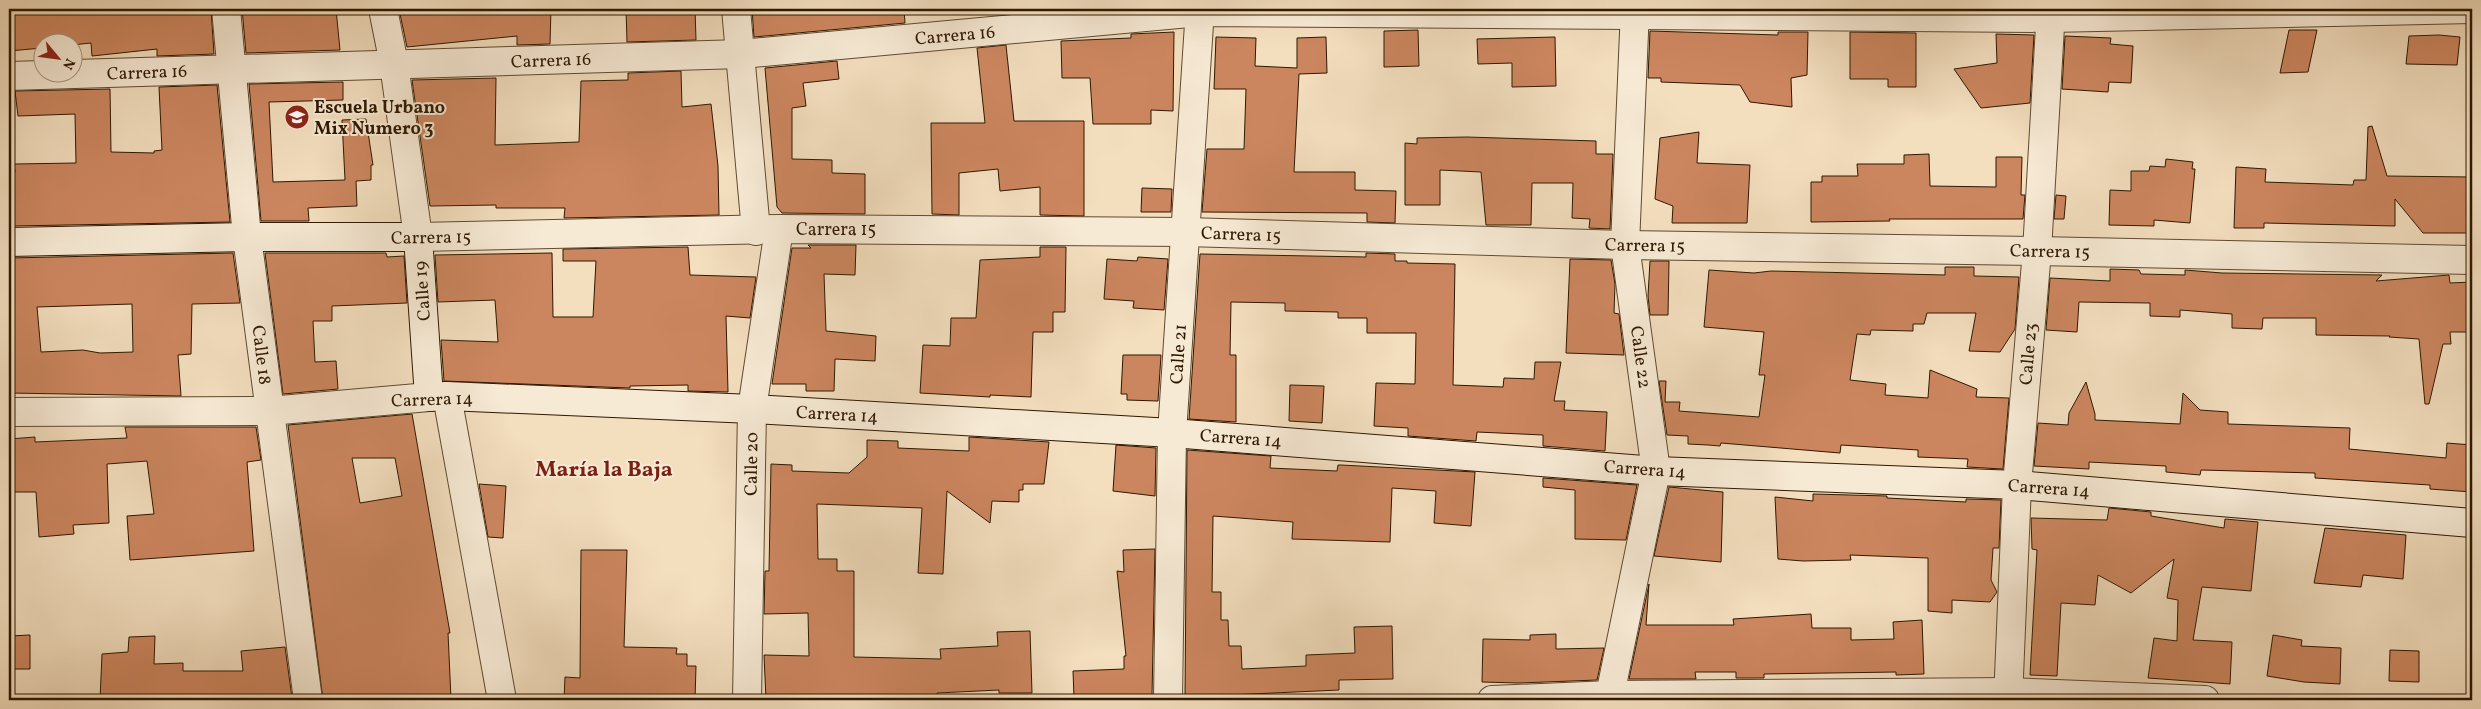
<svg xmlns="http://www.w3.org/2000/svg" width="2481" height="709" viewBox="0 0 2481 709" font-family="Vollkorn,serif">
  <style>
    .building { fill: #cc865f; stroke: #2e1800; fill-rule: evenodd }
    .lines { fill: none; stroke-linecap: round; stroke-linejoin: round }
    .street-casing { stroke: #5f4a30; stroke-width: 30 }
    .secondary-casing { stroke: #2e1800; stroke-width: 30 }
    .street { stroke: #f7ead5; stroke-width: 28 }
    .secondary { stroke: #f7ead5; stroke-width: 28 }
    .labels { text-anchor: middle; stroke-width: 4; stroke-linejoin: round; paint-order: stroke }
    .street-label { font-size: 18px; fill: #2e1800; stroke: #f7ead5 }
    .poi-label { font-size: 18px; font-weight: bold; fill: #2e1800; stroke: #f7ead5; text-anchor: start }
    .district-label { font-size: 22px; font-weight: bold; fill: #7a1f14; stroke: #f7ead5 }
  </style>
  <rect width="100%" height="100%" fill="#f3debe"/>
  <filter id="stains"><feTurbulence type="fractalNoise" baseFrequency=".004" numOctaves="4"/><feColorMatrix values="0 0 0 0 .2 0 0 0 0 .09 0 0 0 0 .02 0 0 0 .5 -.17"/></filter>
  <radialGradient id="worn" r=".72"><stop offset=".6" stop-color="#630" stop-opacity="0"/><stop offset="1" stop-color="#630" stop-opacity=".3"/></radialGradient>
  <g class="building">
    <polygon points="9,9 211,9 214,54 157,56 157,49 92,56 91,43 72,45 72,42 42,42 42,48 9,51"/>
    <polygon points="242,9 336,9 340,50 246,53"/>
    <polygon points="399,9 551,9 550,44 517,45 517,36 407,47"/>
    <polygon points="626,9 695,9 696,40 627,42"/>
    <polygon points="752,9 904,9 905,23 754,37"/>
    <polygon points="1418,30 1419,66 1384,67 1384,31"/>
    <polygon points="2289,30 2317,30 2308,72 2280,73"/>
    <polygon points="1650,31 1778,35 1778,32 1808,32 1807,75 1791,78 1792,107 1750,102 1740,85 1661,82 1661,78 1648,78"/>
    <polygon points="1174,32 1173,111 1151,110 1151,124 1093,124 1090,78 1062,78 1061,41 1131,38 1131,34"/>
    <polygon points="1850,32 1916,33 1916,87 1888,87 1888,79 1850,79"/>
    <polygon points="1996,34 2034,35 2030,103 1981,108 1954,69 1997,63"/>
    <polygon points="2439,35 2460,37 2457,65 2406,64 2409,36"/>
    <polygon points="2065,36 2111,38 2110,44 2133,46 2131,83 2109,82 2108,92 2062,89"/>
    <polygon points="1216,37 1256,38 1255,66 1297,68 1297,38 1326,37 1327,73 1299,74 1294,172 1355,172 1355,190 1396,191 1395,223 1367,222 1367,213 1202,212 1207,149 1244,149 1246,89 1214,89"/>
    <polygon points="1555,37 1556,86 1512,87 1512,63 1478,64 1477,39"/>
    <polygon points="1006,45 1014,121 1084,121 1084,216 1040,215 1040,187 1000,191 998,169 959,173 959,215 932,214 931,123 985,123 977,48"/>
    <polygon points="837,61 839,79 803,83 806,106 792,108 792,159 832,160 832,173 865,174 865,214 782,213 777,207 765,68"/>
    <polygon points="681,71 682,107 711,104 718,166 719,215 564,218 565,208 496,208 496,205 430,206 412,80 496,78 495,145 579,142 581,81 628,80 628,73"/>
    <polygon points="343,82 343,100 269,102 273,182 345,180 342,120 366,119 373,165 371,165 371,180 356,181 357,206 308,208 309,221 261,221 249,84"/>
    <polygon points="217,85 230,222 12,226 12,215 9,215 9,172 15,172 14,164 76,163 75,114 18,116 15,91 110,89 111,152 154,153 154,151 162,150 159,87"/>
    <polygon points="2372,126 2387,176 2472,177 2472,233 2423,233 2395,199 2395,226 2264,223 2264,228 2234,228 2236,167 2266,169 2265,182 2353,185 2354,180 2366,180 2368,127"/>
    <polygon points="1699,132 1697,163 1750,165 1747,223 1672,223 1673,206 1655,199 1660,138"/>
    <polygon points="1467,137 1596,141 1596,154 1613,154 1610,229 1589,228 1590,219 1572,218 1573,183 1532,183 1531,225 1486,225 1481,172 1440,170 1440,205 1405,205 1405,143 1417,144 1417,138"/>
    <polygon points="1929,154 1930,186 1996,187 1996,157 2022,157 2021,195 2025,195 2023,219 1889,219 1890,221 1811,222 1811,182 1822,182 1822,176 1858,176 1857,164 1904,164 1904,155"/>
    <polygon points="2166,159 2193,162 2192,169 2195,169 2190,223 2154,220 2154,226 2109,225 2110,190 2131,191 2131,171 2149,171 2150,166 2165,167"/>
    <polygon points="1142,188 1172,189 1171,212 1141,212"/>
    <polygon points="2056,195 2066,196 2064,219 2054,219"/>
    <polygon points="808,245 856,245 855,275 824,274 826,331 876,336 875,361 835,359 834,391 806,391 806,384 772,384 792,248 811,248"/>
    <polygon points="688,247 690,275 756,277 750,318 726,316 728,392 688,391 688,385 630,386 630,388 444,381 441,340 498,342 495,300 438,302 435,255 552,253 553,317 593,317 596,261 563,261 563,249"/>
    <polygon points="1040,247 1066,247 1065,312 1053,312 1053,332 1033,332 1031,397 990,395 990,397 920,393 923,345 950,346 951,318 976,318 980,260 1040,257"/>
    <path d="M233 253 240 303 192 304 191 354 178 355 181 396 9 393V258ZM132 304 133 352 100 353 83 350 41 352 37 307Z"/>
    <polygon points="265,253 386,253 387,257 404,256 407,303 332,306 332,321 313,321 315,362 336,361 338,389 283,394"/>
    <polygon points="1366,253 1395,254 1395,261 1407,261 1407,263 1455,264 1453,385 1503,387 1504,378 1534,379 1535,362 1561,362 1554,401 1565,401 1564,410 1607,412 1605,451 1543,446 1543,435 1477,432 1476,441 1408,436 1408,428 1374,426 1376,383 1415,384 1416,333 1367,333 1367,318 1338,318 1338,312 1285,311 1285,303 1231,302 1230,355 1236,355 1236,422 1189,419 1200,254 1366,257"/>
    <polygon points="1138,257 1168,259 1164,310 1133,308 1134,301 1104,299 1107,259 1137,261"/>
    <polygon points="1570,259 1611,260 1615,284 1614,313 1619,314 1624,355 1566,353"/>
    <polygon points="1650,261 1669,261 1668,315 1650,315 1648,296"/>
    <polygon points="1945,267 1974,267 1974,276 2019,277 2015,329 2000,352 1969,351 1976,313 1927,313 1924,324 1913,324 1913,331 1871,330 1870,335 1857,334 1850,380 1886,384 1885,395 1928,398 1930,370 1977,389 1976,397 2009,398 2003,469 1967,467 1968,459 1918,457 1918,450 1841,445 1840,453 1721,443 1720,446 1708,445 1688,444 1688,436 1667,435 1659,381 1666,381 1665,402 1680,402 1679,411 1759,417 1765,375 1759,375 1764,332 1704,327 1709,270 1754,273 1771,271 1945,275"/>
    <polygon points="2110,269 2139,270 2141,274 2185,275 2185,270 2222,273 2382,275 2376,281 2449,275 2450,283 2472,282 2472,332 2450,332 2451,344 2443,344 2429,404 2425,404 2419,339 2389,337 2390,336 2316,335 2316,318 2263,318 2262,329 2232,328 2232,314 2180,310 2180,317 2150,316 2150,303 2079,302 2077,332 2046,330 2050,278 2110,281"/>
    <polygon points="1123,355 1161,355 1158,401 1127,400 1127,394 1121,394"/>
    <polygon points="2086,382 2095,414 2095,420 2180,424 2183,393 2200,410 2228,412 2228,424 2350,428 2349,449 2446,458 2447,443 2472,445 2472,492 2430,489 2430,485 2315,478 2315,473 2201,470 2200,475 2166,472 2166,466 2089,462 2089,469 2034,466 2038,423 2068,425 2069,413"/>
    <polygon points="1290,385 1324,386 1322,423 1289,421"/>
    <path d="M412 414 450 633H448L451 699 323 700 288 425ZM352 458H395L402 496 360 503Z"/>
    <polygon points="125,427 256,427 261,460 247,462 254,551 130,560 127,516 154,514 147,461 107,464 109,523 73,525 74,534 39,537 36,492 9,492 9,439 35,437 35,442 127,438"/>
    <polygon points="969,437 1049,442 1044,484 1023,484 1023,490 1019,490 1019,502 992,501 990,523 947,491 943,574 918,573 922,508 817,504 818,559 837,559 837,571 854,571 854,657 941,659 940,649 998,646 997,632 1030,631 1032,693 999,693 999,690 937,693 938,700 766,700 764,655 809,656 808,613 764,614 765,571 769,571 771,464 792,465 792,471 849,473 867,457 867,440 898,441 898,448 969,451"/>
    <polygon points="1116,445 1156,448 1155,496 1113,491"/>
    <polygon points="1187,450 1271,456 1270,468 1337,471 1338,465 1341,465 1475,472 1471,526 1434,523 1436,491 1392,488 1390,542 1292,539 1293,522 1213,516 1212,592 1221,592 1221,620 1228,620 1229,646 1241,646 1242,669 1306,666 1306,655 1355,653 1354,627 1392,626 1393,679 1339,680 1339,690 1185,697"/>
    <polygon points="1543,478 1637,485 1626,540 1575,539 1575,490 1543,487"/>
    <polygon points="479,484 506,486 503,538 488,537"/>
    <polygon points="1669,487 1723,492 1721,562 1654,556"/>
    <polygon points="1813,494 1887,496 1887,498 1966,502 1966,499 2001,500 1999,548 1993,548 1991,580 1997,592 1990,602 1952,600 1952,613 1928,611 1928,558 1850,555 1851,560 1803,561 1778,559 1775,497 1813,501"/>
    <polygon points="2109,508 2151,512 2151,516 2224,528 2225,519 2258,522 2251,591 2202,587 2193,640 2232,642 2230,684 2148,678 2154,638 2177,641 2178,600 2167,598 2174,559 2131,593 2098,575 2095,605 2061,603 2057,676 2030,675 2037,550 2032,549 2031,518 2107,520"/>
    <polygon points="2325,528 2406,535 2403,579 2363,575 2361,587 2314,583"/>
    <polygon points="1155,549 1152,695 1074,698 1073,671 1124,669 1124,656 1126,656 1117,571 1124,572 1123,550"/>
    <polygon points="581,550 627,550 624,647 677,648 676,654 687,654 687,666 696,666 695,700 564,699 565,677 580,678"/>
    <polygon points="1649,584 1646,625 1734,625 1733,619 1811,614 1812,628 1851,628 1851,640 1894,639 1893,622 1922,620 1924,674 1896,675 1896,672 1764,674 1764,678 1736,678 1736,672 1695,672 1696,679 1629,679"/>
    <polygon points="1556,634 1556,649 1604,648 1597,680 1519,683 1482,682 1483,639 1530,640 1530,635"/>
    <polygon points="30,635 30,669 9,669 9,636"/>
    <polygon points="2273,635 2302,640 2301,646 2341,648 2340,684 2304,682 2267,676"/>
    <polygon points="155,636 154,664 183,663 183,671 243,671 241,651 285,647 292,698 281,697 281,700 195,700 195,698 100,700 102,654 128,652 129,637"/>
    <polygon points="2390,650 2419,651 2419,682 2389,681"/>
  </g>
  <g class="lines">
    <defs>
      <g id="street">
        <polyline points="226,9 247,237 308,700"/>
        <polyline points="383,9 394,64 418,237 779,229 1186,232 1625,245 2037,251 2472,260"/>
        <polyline points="736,9 756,231"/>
        <polyline points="9,76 741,54 1200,12 2050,18 2472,9"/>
        <polyline points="447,396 502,700"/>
        <polyline points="9,412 269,411 429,397"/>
        <polyline points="747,700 752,409 779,229"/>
        <polyline points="1168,700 1172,433 1200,9"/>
        <polyline points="1492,700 1610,695 2008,692 2205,700"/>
        <polyline points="1611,700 1610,695 1656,471 1625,245 1635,9"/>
        <polyline points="2008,700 2017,485 2037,251 2051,9"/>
      </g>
      <polyline id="secondary" points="9,242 247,237 418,237 429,397 447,396 752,409 1172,433 1656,471 2017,485 2472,523"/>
    </defs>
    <use href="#street" class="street-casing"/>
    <use href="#secondary" class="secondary-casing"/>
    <use href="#street" class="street"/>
    <use href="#secondary" class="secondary"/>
  </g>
  <defs>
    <symbol id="school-disc" viewBox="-11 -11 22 22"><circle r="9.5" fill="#8f2418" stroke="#f7ead5"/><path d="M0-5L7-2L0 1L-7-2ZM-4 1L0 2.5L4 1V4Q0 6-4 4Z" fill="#fff"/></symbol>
  </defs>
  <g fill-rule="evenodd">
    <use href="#school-disc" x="283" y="103" width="28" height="28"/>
  </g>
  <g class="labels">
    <g class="street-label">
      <text transform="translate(955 35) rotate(-5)" y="6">Carrera 16</text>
      <text transform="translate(551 60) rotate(-2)" y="6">Carrera 16</text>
      <text transform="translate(147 72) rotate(-2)" y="6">Carrera 16</text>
      <text x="836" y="235">Carrera 15</text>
      <text transform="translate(1241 234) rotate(2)" y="6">Carrera 15</text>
      <text transform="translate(431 237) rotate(-1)" y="6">Carrera 15</text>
      <text transform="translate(1645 245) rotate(1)" y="6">Carrera 15</text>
      <text transform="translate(2050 251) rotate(1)" y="6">Carrera 15</text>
      <text transform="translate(422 291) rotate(-94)" y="6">Calle 19</text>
      <text transform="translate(1178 354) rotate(-86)" y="6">Calle 21</text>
      <text transform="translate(2028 354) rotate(-85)" y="6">Calle 23</text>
      <text transform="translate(262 355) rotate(83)" y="6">Calle 18</text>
      <text transform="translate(1641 357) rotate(82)" y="6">Calle 22</text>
      <text transform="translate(432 399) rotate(-2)" y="6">Carrera 14</text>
      <text transform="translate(837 414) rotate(3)" y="6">Carrera 14</text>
      <text transform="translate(1241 438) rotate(4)" y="6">Carrera 14</text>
      <text transform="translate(751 464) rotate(-89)" y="6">Calle 20</text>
      <text transform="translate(1645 469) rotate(4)" y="6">Carrera 14</text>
      <text transform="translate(2049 488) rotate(4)" y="6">Carrera 14</text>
    </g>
    <g class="poi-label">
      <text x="314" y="113">Escuela Urbano<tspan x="314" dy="21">Mix Numero 3</tspan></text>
    </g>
    <g class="district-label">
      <text x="604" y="476">María la Baja</text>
    </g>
  </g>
  <rect width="2481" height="709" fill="none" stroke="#f3debe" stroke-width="30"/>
  <rect x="10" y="10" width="2461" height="689" fill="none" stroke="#2e1800" stroke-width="2.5"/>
  <rect x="15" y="15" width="2451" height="679" fill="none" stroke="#2e1800"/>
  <g transform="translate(58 58) rotate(119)"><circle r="24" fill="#f7ead5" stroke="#a79680"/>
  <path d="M0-4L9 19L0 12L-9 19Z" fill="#8f2418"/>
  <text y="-8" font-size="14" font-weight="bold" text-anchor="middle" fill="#2e1800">N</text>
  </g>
  <rect width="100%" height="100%" filter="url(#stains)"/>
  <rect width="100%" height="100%" fill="url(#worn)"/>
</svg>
